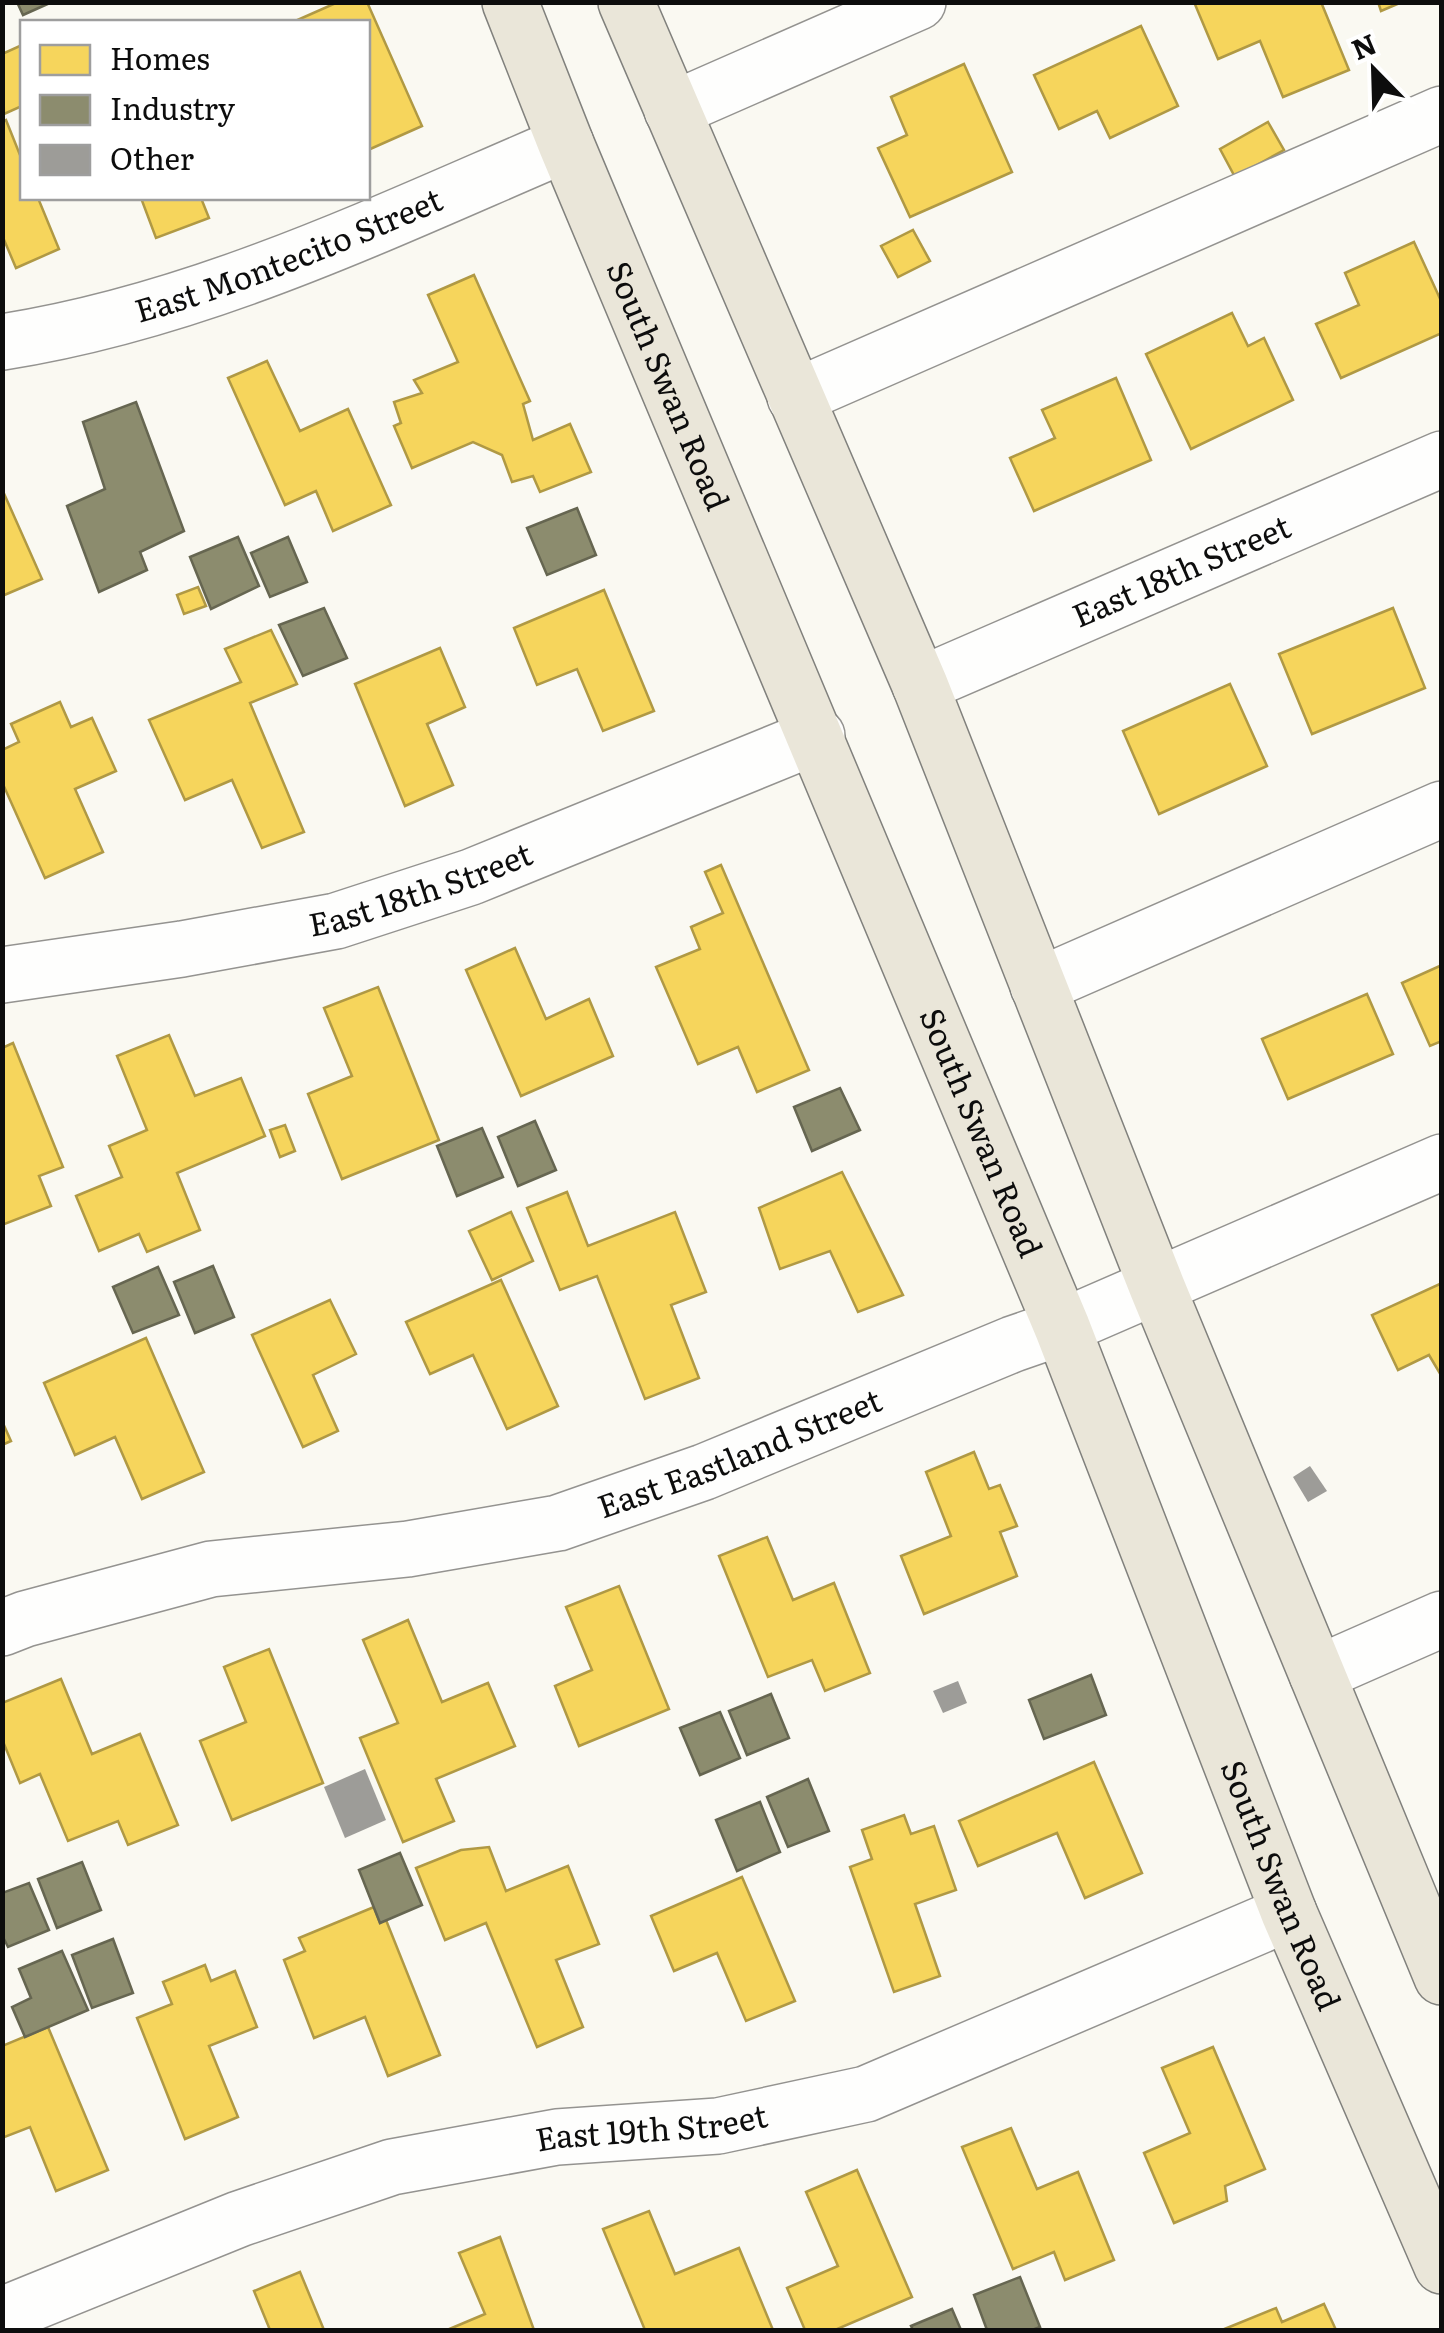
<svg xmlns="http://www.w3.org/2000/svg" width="1444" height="2333" viewBox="0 0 1444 2333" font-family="Literata,serif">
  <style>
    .homes { fill: #f6d55c; stroke: #b09944; stroke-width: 2.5 }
    .industry { fill: #8c8c6e; stroke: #666651; stroke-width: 2.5 }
    .building { fill: #9d9c98 }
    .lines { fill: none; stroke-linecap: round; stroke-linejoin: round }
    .minor-casing { stroke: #949390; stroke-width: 58 }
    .major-casing { stroke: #81817d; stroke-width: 58 }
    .minor { stroke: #fefefd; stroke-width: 55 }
    .major { stroke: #eae6d9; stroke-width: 55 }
    .labels { text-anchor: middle; stroke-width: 10; stroke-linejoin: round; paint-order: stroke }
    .street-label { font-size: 32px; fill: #0d0d0d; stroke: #fff }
  </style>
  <rect width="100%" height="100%" fill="#faf9f2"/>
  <g class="homes">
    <polygon points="338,2 367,2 422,126 368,150 368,22 293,22"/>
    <polygon points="1194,2 1321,2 1349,70 1283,97 1260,41 1218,59"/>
    <polygon points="1378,2 1402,2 1381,11"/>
    <polygon points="1141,26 1178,106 1110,138 1097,111 1059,129 1034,75"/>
    <polygon points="22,45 22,106 4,114 2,54"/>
    <polygon points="964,64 1012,172 910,217 878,148 907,135 891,97"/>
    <polygon points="6,120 22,160 22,198 38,198 59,249 16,268 2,235 2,122"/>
    <polygon points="1268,122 1284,150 1235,177 1220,149"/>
    <polygon points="141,198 201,198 209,218 156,238"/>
    <polygon points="913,230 930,261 898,277 881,246"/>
    <polygon points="1414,242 1442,303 1442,333 1341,378 1316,324 1359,305 1345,273"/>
    <polygon points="474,275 530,401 523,404 533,440 570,424 591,472 540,492 533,476 512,482 502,455 473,442 412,468 394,426 401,423 394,402 422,393 414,380 458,362 428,295"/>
    <polygon points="1232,313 1248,346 1264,338 1293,400 1191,449 1146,354"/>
    <polygon points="267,361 300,431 348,409 391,505 333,531 316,491 285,505 228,378"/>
    <polygon points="1116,378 1151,460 1034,511 1010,458 1055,438 1042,410"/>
    <polygon points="2,489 42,579 2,596"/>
    <polygon points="198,587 206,606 184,614 177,595"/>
    <polygon points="604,590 654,711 603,731 577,669 537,685 514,628"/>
    <polygon points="1393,608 1425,688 1312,734 1279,654"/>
    <polygon points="271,630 297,684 250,703 304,832 262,848 232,780 185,800 149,720 241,682 225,649"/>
    <polygon points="440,648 465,707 427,724 453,785 405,806 355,684"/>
    <polygon points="1230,684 1267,766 1159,814 1123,731"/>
    <polygon points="60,702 71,727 92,718 116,771 75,789 103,852 45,878 2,782 2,750 19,742 11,724"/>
    <polygon points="721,865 809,1070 757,1092 738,1047 698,1064 656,967 700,949 691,927 723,913 705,872"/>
    <polygon points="515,948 546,1019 589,999 613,1056 521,1096 466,970"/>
    <polygon points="1442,965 1442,1041 1430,1046 1402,983"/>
    <polygon points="378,987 439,1140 342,1179 308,1094 352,1076 324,1008"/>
    <polygon points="1367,994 1393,1054 1288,1099 1262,1039"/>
    <polygon points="169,1035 195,1096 241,1078 265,1136 177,1173 200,1230 147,1252 139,1234 99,1251 76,1196 122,1177 109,1146 147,1130 117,1056"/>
    <polygon points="13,1043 63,1167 39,1176 51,1206 2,1225 2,1048"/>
    <polygon points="285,1125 295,1151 280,1157 270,1130"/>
    <polygon points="842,1172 903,1295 858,1312 830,1251 780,1269 759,1208"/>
    <polygon points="567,1192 588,1246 675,1212 706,1292 671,1305 699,1378 645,1399 597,1276 560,1290 527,1208"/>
    <polygon points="511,1212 533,1261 492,1280 469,1231"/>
    <polygon points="501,1280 558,1406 507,1429 473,1355 430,1374 406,1322"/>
    <polygon points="1442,1283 1442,1377 1429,1355 1398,1370 1372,1315"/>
    <polygon points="330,1300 356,1354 313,1375 338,1431 303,1447 252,1335"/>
    <polygon points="146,1338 204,1472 142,1499 115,1437 75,1455 44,1383"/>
    <polygon points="2,1421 11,1441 2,1445"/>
    <polygon points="974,1452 989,1489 1000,1485 1017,1526 1000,1532 1017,1576 924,1614 901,1556 951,1536 926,1472"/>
    <polygon points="767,1537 793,1600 834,1583 870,1673 825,1691 812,1660 768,1677 719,1556"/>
    <polygon points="619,1586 669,1709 579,1746 555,1686 592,1670 566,1607"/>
    <polygon points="408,1620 442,1702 488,1683 515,1746 436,1779 454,1821 403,1842 360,1738 398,1723 363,1640"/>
    <polygon points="269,1649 323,1783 232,1820 200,1741 246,1722 224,1667"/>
    <polygon points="61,1679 92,1754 140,1734 178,1825 128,1845 118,1821 68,1841 40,1774 20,1783 2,1739 2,1703"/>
    <polygon points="1094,1762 1142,1873 1085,1898 1057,1833 978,1866 959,1821"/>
    <polygon points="904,1815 911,1834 934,1826 956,1890 915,1904 940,1976 894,1992 850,1867 872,1859 862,1830"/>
    <polygon points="489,1847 506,1891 568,1866 599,1944 556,1960 583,2027 537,2047 486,1923 445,1940 416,1868 461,1850"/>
    <polygon points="742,1877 795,2001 746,2021 717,1953 674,1971 651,1916"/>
    <polygon points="374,1907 380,1923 386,1920 440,2055 388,2076 365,2017 314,2038 284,1960 305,1951 299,1938"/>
    <polygon points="205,1965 211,1981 235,1971 257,2027 209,2046 238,2117 185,2139 137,2018 172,2004 163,1982"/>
    <polygon points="48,2027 108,2170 56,2191 30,2127 2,2138 2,2046"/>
    <polygon points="1213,2047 1265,2169 1225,2186 1227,2201 1174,2223 1144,2153 1190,2133 1162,2068"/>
    <polygon points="1011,2128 1037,2189 1078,2172 1114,2260 1065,2280 1054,2252 1013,2269 962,2147"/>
    <polygon points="857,2170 912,2297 835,2330 805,2330 787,2288 838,2266 806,2192"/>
    <polygon points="649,2211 675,2274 739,2248 773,2330 645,2330 603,2229"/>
    <polygon points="500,2237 534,2330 447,2330 485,2314 459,2253"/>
    <polygon points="300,2272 324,2330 270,2330 254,2291"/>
    <polygon points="1324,2304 1336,2330 1222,2330 1276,2308 1282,2322"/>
  </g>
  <g class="industry">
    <polygon points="17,2 52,2 23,15"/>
    <polygon points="136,402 184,531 140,552 147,570 99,592 67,506 105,489 83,422"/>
    <polygon points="577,508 596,555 547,575 527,528"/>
    <polygon points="238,537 259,586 211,609 190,557"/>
    <polygon points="288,537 307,582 270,597 251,553"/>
    <polygon points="324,608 347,658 303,676 279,625"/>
    <polygon points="840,1088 860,1130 812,1151 794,1107"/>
    <polygon points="535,1121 556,1170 518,1186 498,1137"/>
    <polygon points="482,1128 503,1177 457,1196 437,1146"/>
    <polygon points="213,1266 234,1317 195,1333 174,1282"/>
    <polygon points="158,1267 179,1315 133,1333 113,1287"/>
    <polygon points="1091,1675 1106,1715 1044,1739 1029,1700"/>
    <polygon points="771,1694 789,1738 747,1755 729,1711"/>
    <polygon points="720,1712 740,1758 700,1775 680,1728"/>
    <polygon points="808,1779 829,1831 788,1847 767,1797"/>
    <polygon points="760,1802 780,1852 737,1871 716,1820"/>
    <polygon points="400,1853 422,1905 380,1923 359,1870"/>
    <polygon points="82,1862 101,1910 57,1928 38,1879"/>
    <polygon points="29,1883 49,1930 8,1947 2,1935 2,1893"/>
    <polygon points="113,1939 133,1993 92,2008 72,1955"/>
    <polygon points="62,1951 88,2010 25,2037 12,2007 31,1998 19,1969"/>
    <polygon points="1020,2277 1040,2327 1032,2330 987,2330 974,2295"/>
    <polygon points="952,2309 961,2330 913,2330 911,2326"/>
  </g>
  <g class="building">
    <polygon points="1310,1466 1327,1491 1308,1502 1293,1477"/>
    <polygon points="958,1681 967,1703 943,1713 933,1691"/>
    <polygon points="365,1769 386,1820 345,1838 324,1787"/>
  </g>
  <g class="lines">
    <defs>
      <g id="minor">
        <polyline points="672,110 918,2"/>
        <path id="s1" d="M2 342C201 311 383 222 566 144"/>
        <polyline points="795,397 1442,114"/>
        <path id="s2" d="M920 685 1442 459"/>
        <path id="s3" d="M2 975 182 949 336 921 471 877 817 736"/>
        <polyline points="1038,986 1442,809"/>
        <path id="s4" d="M2 1628 25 1619 211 1569 408 1549 558 1523 704 1472 1013 1344 1062 1327 1442 1162"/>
        <polyline points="1317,1674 1442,1619"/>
        <path id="s5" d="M2 2315 239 2219 392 2167 557 2137 718 2126 866 2094 1289 1913"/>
      </g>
      <g id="major">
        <path id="s6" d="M510 2 566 144 1062 1327 1289 1913 1442 2266"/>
        <polyline points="626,2 920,685 1157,1287 1442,1977"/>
      </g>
    </defs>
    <use href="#minor" class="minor-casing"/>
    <use href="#major" class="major-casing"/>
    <use href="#minor" class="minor"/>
    <use href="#major" class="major"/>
  </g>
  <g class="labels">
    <g class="street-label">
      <text dy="11" stroke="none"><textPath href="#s1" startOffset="300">East Montecito Street</textPath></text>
      <text dy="11" stroke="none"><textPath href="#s6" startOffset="415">South Swan Road</textPath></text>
      <text dy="11" stroke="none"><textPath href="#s2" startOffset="285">East 18th Street</textPath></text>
      <text dy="11" stroke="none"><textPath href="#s3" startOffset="428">East 18th Street</textPath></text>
      <text dy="11" stroke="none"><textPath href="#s6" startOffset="1225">South Swan Road</textPath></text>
      <text dy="11" stroke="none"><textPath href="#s4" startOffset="762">East Eastland Street</textPath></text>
      <text dy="11" stroke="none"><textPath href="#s6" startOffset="2035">South Swan Road</textPath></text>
      <text dy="11" stroke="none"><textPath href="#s5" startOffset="680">East 19th Street</textPath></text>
    </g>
  </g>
  <rect width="1444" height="2333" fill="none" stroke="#0d0d0d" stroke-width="10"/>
  <rect x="20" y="20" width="350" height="180" fill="#ffffff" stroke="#9e9e9e" stroke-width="2.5"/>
  <rect x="40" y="45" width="50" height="30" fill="#f6d55c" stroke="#9e9e9e" stroke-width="2.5"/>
  <text x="110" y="70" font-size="30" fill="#0d0d0d">Homes</text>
  <rect x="40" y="95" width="50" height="30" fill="#8c8c6e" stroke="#9e9e9e" stroke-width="2.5"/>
  <text x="110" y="120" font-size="30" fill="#0d0d0d">Industry</text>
  <rect x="40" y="145" width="50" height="30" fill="#9d9c98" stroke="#9e9e9e" stroke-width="2.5"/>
  <text x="110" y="170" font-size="30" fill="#0d0d0d">Other</text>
  <g transform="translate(1374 70) rotate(337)" stroke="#ffffff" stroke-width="8" paint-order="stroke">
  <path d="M0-8L18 38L0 25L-18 38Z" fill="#0d0d0d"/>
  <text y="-15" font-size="28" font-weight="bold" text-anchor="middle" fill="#0d0d0d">N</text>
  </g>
</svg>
